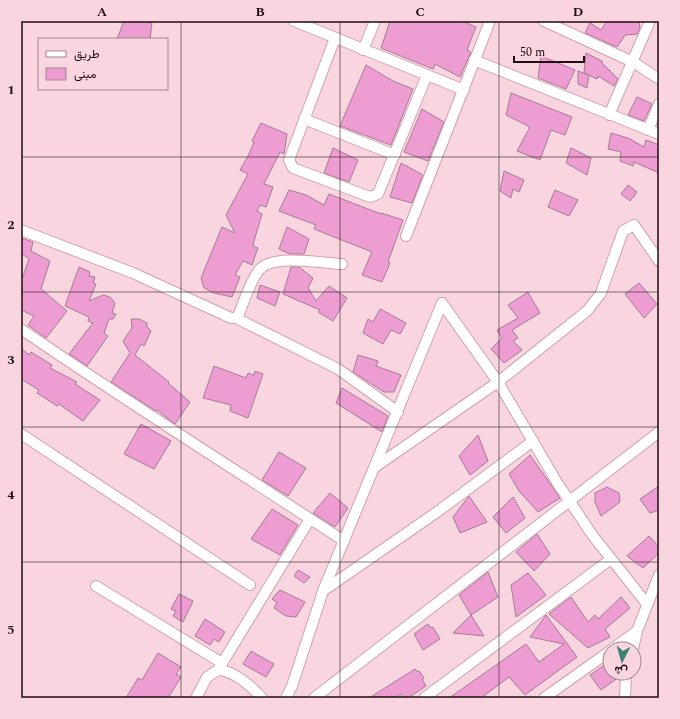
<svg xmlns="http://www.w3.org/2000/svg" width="680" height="719" viewBox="0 0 680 719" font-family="Spectral,Vazirmatn,serif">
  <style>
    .building { fill: #ed9dd2; stroke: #a77b97 }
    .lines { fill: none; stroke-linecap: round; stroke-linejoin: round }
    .street-casing { stroke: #d49fae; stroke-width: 12 }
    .street { stroke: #fff; stroke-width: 10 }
    .grid { fill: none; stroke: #1e0c12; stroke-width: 1; stroke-opacity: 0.55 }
    .neatline { fill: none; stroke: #1e0c12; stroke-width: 1.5 }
    .grid-label { font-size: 13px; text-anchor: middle; font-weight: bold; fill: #1e0c12 }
  </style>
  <rect width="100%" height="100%" fill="#f9d6df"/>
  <g class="building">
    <polygon points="124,21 143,21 152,23 150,39 117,39"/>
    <polygon points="390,21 462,21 476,27 467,50 471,52 460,77 435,64 433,69 381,48"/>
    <polygon points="607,21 639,21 640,29 637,34 625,35 617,47 585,33 590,23 601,30"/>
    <polygon points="586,53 602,61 602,63 618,79 614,86 598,76 597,79 584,73"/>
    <polygon points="541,56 575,70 566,89 538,78"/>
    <polygon points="366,65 393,81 413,89 391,145 340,126"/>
    <polygon points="578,71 589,75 587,88 578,84"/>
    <polygon points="511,93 572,117 565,135 551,130 540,160 517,151 530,127 506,115"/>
    <polygon points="637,97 652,104 644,121 628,115"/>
    <polygon points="422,109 444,122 428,161 404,152"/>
    <polygon points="261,123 287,134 284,154 280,152 264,184 273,187 266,207 260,205 257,211 262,214 254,241 253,246 258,248 252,265 243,261 235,275 240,277 232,297 214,293 204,288 201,278 222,227 235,233 226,215 248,174 240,170 249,154 254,142 252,141"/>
    <polygon points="611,133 628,138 644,147 646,140 659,145 659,173 634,162 633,166 620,161 621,152 608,149"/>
    <polygon points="333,148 358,160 349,182 324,173"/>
    <polygon points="571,148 591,158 587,175 566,163"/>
    <polygon points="401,163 423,175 412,203 390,197"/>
    <polygon points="504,171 524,180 519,192 513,189 511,198 500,191"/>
    <polygon points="628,185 637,192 630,201 621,194"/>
    <polygon points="289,190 306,195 324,205 329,194 381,214 381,213 403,220 388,262 390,263 382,282 362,275 372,252 314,229 316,225 279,211"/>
    <polygon points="555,190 578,200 569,216 548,207"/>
    <polygon points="287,227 309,239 304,254 290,254 279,249"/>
    <polygon points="21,238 33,242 31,251 50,261 41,289 67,311 46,338 28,325 34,316 21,310 21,282 29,259 21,253"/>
    <polygon points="79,267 90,272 89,276 95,277 93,283 96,284 89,301 103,295 110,297 115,303 112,313 116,314 113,319 109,319 104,333 108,336 87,366 69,354 93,323 88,321 89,317 65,306"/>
    <polygon points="291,267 299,267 313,278 308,288 316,301 329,286 347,298 333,321 318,312 320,310 283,294"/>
    <polygon points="639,283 657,304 644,318 625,294"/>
    <polygon points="260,285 280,292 275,306 257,298"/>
    <polygon points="528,292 540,313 512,330 518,338 513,341 522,350 504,363 491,349 502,338 497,330 518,318 508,305"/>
    <polygon points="380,309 406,323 400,334 391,330 383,344 363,333 368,319 373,322"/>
    <polygon points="131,319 139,319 147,323 147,327 151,331 144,346 141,344 135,355 169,382 168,383 190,402 175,424 157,410 156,411 111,382 130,353 123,341 132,328"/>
    <polygon points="21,348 29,355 31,352 52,365 50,368 77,382 75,384 100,400 83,421 59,404 57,406 37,393 39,390 21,379"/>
    <polygon points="358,355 378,361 376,366 401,375 394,392 384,392 353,372"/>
    <polygon points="214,366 246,378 248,373 254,375 255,371 263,374 248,418 230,411 231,405 203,398"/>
    <polygon points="342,388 388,416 382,432 336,403"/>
    <polygon points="141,424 171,441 154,469 124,454"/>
    <polygon points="478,435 488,461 470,475 459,456"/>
    <polygon points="279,452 306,468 288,496 262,480"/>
    <polygon points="530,455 560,498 538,512 519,491 509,474"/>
    <polygon points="659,486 659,510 650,513 640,499"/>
    <polygon points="607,487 619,493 620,502 601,516 595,502 595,493"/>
    <polygon points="330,493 348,508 335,527 313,513"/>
    <polygon points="469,496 487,522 460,533 453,517"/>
    <polygon points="513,497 525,518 506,533 493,517"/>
    <polygon points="272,509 298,525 280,555 251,539"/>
    <polygon points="537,534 550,554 534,571 516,552"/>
    <polygon points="649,536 659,547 659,553 643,568 627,556"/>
    <polygon points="298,570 310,577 304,583 294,576"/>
    <polygon points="488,572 498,597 471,615 459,595"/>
    <polygon points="528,573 546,595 516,617 511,585"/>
    <polygon points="280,590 305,602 296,617 286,616 274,608 277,602 272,599"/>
    <polygon points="179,594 193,601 183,622 173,616 176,611 171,609"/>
    <polygon points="571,597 588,622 595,615 598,619 621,597 630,608 605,629 610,637 588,648 549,614"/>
    <polygon points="471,615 484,636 453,633"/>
    <polygon points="546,615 577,657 525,695 509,677 481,698 449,698 526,644 539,662 564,644 530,637"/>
    <polygon points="205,619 225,632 219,642 214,639 210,645 195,636"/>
    <polygon points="428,624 431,628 433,627 440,639 423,650 414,634"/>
    <polygon points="251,651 274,664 266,677 243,664"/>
    <polygon points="158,653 181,667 176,674 181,677 168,698 126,698 138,678 142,680"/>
    <polygon points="610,661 610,673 619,673 619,677 601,690 590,675"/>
    <polygon points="415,669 418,672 419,671 424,678 422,679 426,686 408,698 404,698 401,694 394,698 369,698"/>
  </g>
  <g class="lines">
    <defs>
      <g id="street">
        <polyline points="294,21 464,90"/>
        <polyline points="544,21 633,62 659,79"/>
        <polyline points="335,38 289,160 293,168 370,197 378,194 427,75"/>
        <polyline points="363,50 375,21"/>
        <polyline points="474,60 659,134"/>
        <polyline points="609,115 650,21"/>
        <polyline points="304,119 395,155"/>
        <polyline points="648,130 659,104"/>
        <path d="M21 230 133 273 231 318H236L239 314C243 303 253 276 260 269 274 254 322 263 342 264"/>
        <polyline points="406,236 490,21"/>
        <polyline points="442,303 498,382 558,484 593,536 647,604"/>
        <polyline points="236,318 338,369 398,412"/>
        <path d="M21 329C127 402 236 470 344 541"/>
        <polyline points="21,434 250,585"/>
        <polyline points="375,467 498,382 587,311 601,293 623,231 634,225 659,261"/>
        <polyline points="96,586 222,663"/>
        <polyline points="323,591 437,512 533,441"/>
        <polyline points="612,649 637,631"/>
        <polyline points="633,649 637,631 659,575"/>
        <polyline points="218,670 310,519"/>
        <path d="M196 698 207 677 218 670C235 671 251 686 262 698"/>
        <polyline points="286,698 292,686 323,591 442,303"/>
        <polyline points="314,698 659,432"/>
        <polyline points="424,698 611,559"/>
        <polyline points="544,698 610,651"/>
        <polyline points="625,698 626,673"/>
      </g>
    </defs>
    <use href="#street" class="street-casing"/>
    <use href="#street" class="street"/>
  </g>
  <path class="grid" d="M181 21V698M340 21V698M499 21V698M21 157H659M21 292H659M21 427H659M21 562H659"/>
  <rect width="680" height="719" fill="none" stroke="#f9d6df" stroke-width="44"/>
  <rect x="38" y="38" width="130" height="52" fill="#f9d6df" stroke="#a1858d"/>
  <rect x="46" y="51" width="20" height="6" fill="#ffffff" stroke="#a1858d"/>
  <text x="74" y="58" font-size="12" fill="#1e0c12">طريق</text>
  <rect x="46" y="68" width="20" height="12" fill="#ed9dd2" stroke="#a1858d"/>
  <text x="74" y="78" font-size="12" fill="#1e0c12">مبنى</text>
  <g transform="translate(622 661) rotate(186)"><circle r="19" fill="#f9d6df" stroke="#a1858d"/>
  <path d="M0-3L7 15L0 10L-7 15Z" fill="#3d8175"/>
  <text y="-6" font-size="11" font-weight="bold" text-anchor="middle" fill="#1e0c12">ش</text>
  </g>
  <path d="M514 56v6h70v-6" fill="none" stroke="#1e0c12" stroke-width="2"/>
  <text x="520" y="56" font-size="12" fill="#1e0c12" stroke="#f9d6df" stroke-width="3" paint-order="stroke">50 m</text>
  <rect x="22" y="22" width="636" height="675" class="neatline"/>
  <g class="grid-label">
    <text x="102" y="16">A</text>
    <text x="260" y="16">B</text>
    <text x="420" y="16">C</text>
    <text x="578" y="16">D</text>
    <text x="11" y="94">1</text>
    <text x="11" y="229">2</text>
    <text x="11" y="364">3</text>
    <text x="11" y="499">4</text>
    <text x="11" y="634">5</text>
  </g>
</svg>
